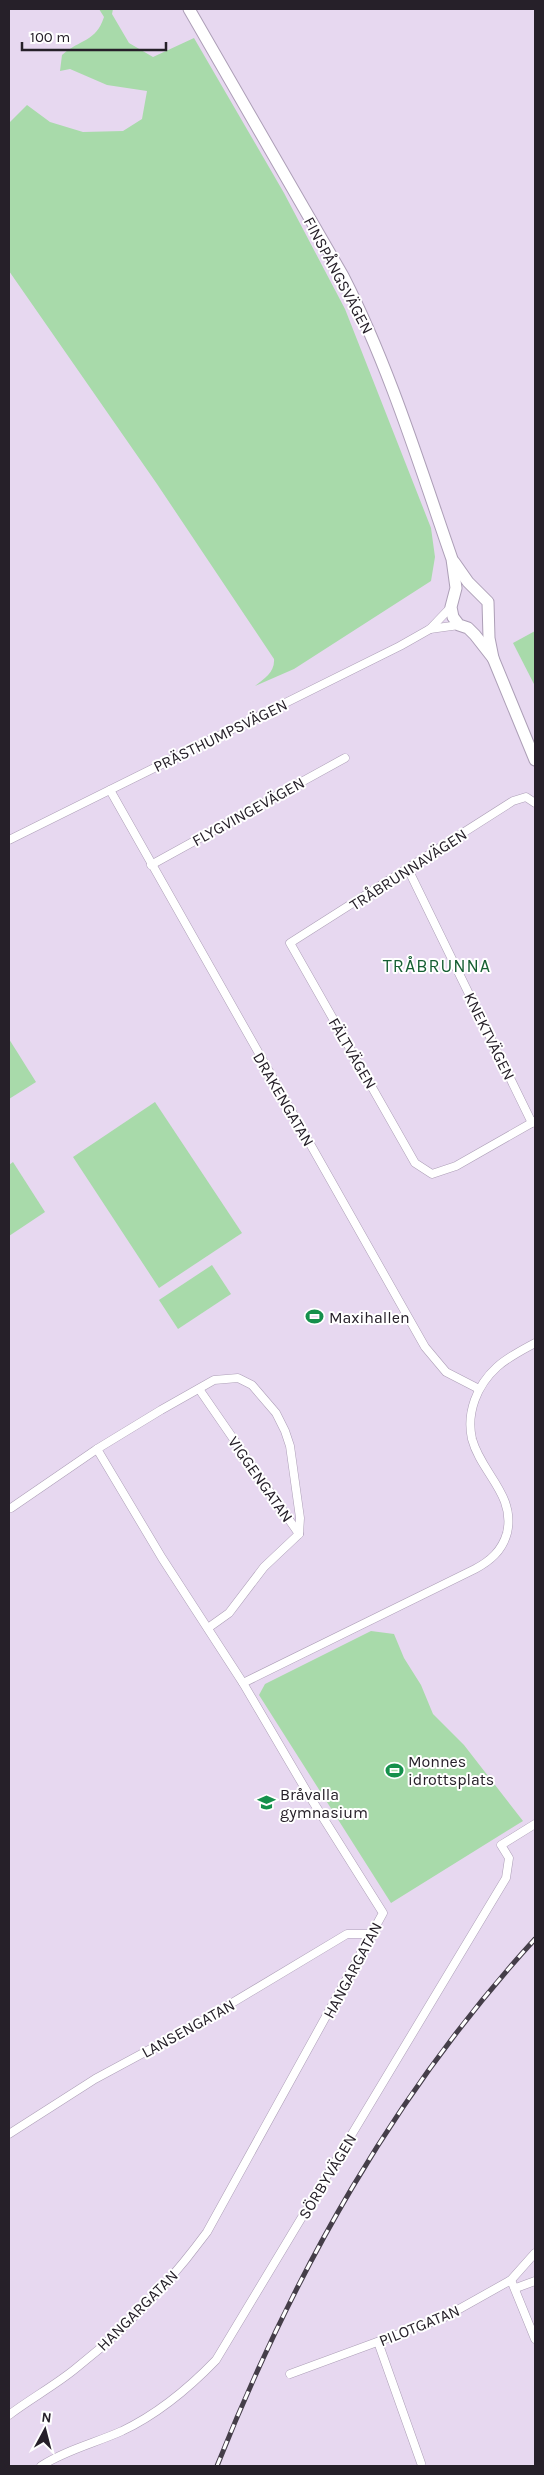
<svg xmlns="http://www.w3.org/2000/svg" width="544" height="2475" viewBox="0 0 544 2475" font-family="Karla,sans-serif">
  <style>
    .green { fill: #a8daaa }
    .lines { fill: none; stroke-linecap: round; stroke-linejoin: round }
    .street-casing { stroke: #ad9fb7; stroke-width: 9 }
    .secondary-casing { stroke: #ad9fb7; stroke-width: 13 }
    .street { stroke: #fff; stroke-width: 8 }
    .secondary { stroke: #fff; stroke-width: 11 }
    .rail-casing { stroke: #453e49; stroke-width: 5 }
    .rail { stroke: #fff; stroke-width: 3; stroke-dasharray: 9; stroke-linecap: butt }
    .labels { text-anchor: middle; stroke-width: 4; stroke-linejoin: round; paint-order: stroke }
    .street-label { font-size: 16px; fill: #262029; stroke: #fff }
    .poi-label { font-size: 16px; fill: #262029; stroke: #fff; text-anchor: start }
    .neighbourhood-label { font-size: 18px; letter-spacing: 1px; fill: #165f33; stroke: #fff }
  </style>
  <rect width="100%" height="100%" fill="#e7d8f0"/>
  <g class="green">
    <path d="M99 9H113L112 14 129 43 153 57 194 38 284 193 345 309 431 528 435 557 431 581 294 669 255 686C265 678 275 672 274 659L157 484 9 271V123L27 105 50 122 83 132 123 131 142 119 147 91 107 85 70 69 60 71 62 55C80 39 96 42 104 17Z"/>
    <polygon points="535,631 535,686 513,643"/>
    <polygon points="9,1039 36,1082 9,1099"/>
    <polygon points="155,1102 242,1233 159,1288 73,1157"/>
    <polygon points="13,1162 45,1212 9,1236 9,1165"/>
    <polygon points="212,1265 231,1294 178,1329 159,1300"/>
    <polygon points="371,1631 394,1634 404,1658 421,1685 433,1714 464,1745 523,1821 391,1903 259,1695 265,1684"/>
  </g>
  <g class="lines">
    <defs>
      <g id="street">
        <polyline points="430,629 459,625"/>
        <polyline points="110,790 425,1347 446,1372 479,1389"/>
        <polyline points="535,803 526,797 513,801 290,943 415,1163 432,1174 456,1166 535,1121"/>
        <polyline points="9,840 400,646 430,629 451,607"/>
        <polyline points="151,865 345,758"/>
        <polyline points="408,869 532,1123"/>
        <polyline points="199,1389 299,1534 264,1567 229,1613 208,1628"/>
        <polyline points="11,1508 97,1449 161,1410 214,1380 238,1378 252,1385 276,1413 285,1431 290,1446 300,1518 299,1534"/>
        <path d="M243 1683 475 1569C490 1561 502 1551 507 1533 516 1495 481 1473 472 1439 466 1413 477 1385 497 1367 508 1357 522 1350 535 1343"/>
        <polyline points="9,2134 95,2079 197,2024 347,1934 371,1934"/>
        <polyline points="511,2280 535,2339"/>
        <polyline points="516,2288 535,2281"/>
        <polyline points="378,2342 421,2463"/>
        <polyline points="290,2374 445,2317 511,2280 535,2253"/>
        <path d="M9 2415C30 2399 54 2386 75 2369 126 2329 168 2285 207 2232L383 1913 310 1797 243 1683 162 1558 97 1449"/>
        <path d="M41 2466C66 2450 95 2443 122 2431 158 2414 188 2389 216 2360L506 1878 509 1858 501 1845 535 1824"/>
      </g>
      <g id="secondary">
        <path d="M189 9 343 276C389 366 419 464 452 559L456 588 451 607 453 617 459 625 468 628 475 635 493 658"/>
        <polyline points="454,562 468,582 488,602 489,638 493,658 535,760"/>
      </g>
    </defs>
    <use href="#street" class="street-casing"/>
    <use href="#secondary" class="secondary-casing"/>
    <use href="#street" class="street"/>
    <use href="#secondary" class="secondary"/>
    <defs>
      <path id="rail" d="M217 2466C294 2273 394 2093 535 1939"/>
    </defs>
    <use href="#rail" class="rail-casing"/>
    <use href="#rail" class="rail"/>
  </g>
  <defs>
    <symbol id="stadium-bare" viewBox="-9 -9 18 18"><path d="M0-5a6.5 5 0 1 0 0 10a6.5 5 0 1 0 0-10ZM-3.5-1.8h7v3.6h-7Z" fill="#15904c" stroke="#fff" stroke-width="2.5" paint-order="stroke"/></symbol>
    <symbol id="school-bare" viewBox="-9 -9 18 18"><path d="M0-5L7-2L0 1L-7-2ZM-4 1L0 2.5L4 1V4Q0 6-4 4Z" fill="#15904c" stroke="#fff" stroke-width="2.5" paint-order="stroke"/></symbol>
  </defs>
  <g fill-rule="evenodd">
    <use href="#stadium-bare" x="302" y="1304" width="25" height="25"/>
    <use href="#stadium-bare" x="382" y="1758" width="25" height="25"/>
    <use href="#school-bare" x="254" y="1790" width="25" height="25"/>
  </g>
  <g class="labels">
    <g class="street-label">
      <text transform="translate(339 275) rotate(62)" y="6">FINSPÅNGSVÄGEN</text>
      <text transform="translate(220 735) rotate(-26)" y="6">PRÄSTHUMPSVÄGEN</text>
      <text transform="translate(248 811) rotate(-29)" y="6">FLYGVINGEVÄGEN</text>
      <text transform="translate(408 869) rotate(-33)" y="6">TRÅBRUNNAVÄGEN</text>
      <text transform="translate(490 1036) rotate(64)" y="6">KNEKTVÄGEN</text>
      <text transform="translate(353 1053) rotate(60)" y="6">FÄLTVÄGEN</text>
      <text transform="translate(284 1099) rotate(60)" y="6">DRAKENGATAN</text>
      <text transform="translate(261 1479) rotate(55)" y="6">VIGGENGATAN</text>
      <text transform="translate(352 1970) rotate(-62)" y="6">HANGARGATAN</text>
      <text transform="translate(188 2028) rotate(-29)" y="6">LANSENGATAN</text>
      <text transform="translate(327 2176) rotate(-59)" y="6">SÖRBYVÄGEN</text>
      <text transform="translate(137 2310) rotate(-45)" y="6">HANGARGATAN</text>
      <text transform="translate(419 2325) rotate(-22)" y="6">PILOTGATAN</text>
    </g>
    <g class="poi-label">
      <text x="329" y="1323">Maxihallen</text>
      <text x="408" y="1767">Monnes<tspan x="408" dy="18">idrottsplats</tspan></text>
      <text x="280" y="1800">Bråvalla<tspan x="280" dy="18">gymnasium</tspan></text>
    </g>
    <g class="neighbourhood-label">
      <text x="437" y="972">TRÅBRUNNA</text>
    </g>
  </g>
  <rect width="544" height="2475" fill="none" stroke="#262029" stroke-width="20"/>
  <g transform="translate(45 2430) rotate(7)" stroke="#ffffff" stroke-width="4" paint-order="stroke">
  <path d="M0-4L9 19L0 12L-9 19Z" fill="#262029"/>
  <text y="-8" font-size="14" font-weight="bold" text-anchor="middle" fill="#262029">N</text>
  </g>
  <path d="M22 42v8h144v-8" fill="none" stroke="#262029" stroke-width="2.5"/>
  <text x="30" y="42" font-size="15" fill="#262029" stroke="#ffffff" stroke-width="4" paint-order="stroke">100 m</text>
</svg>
